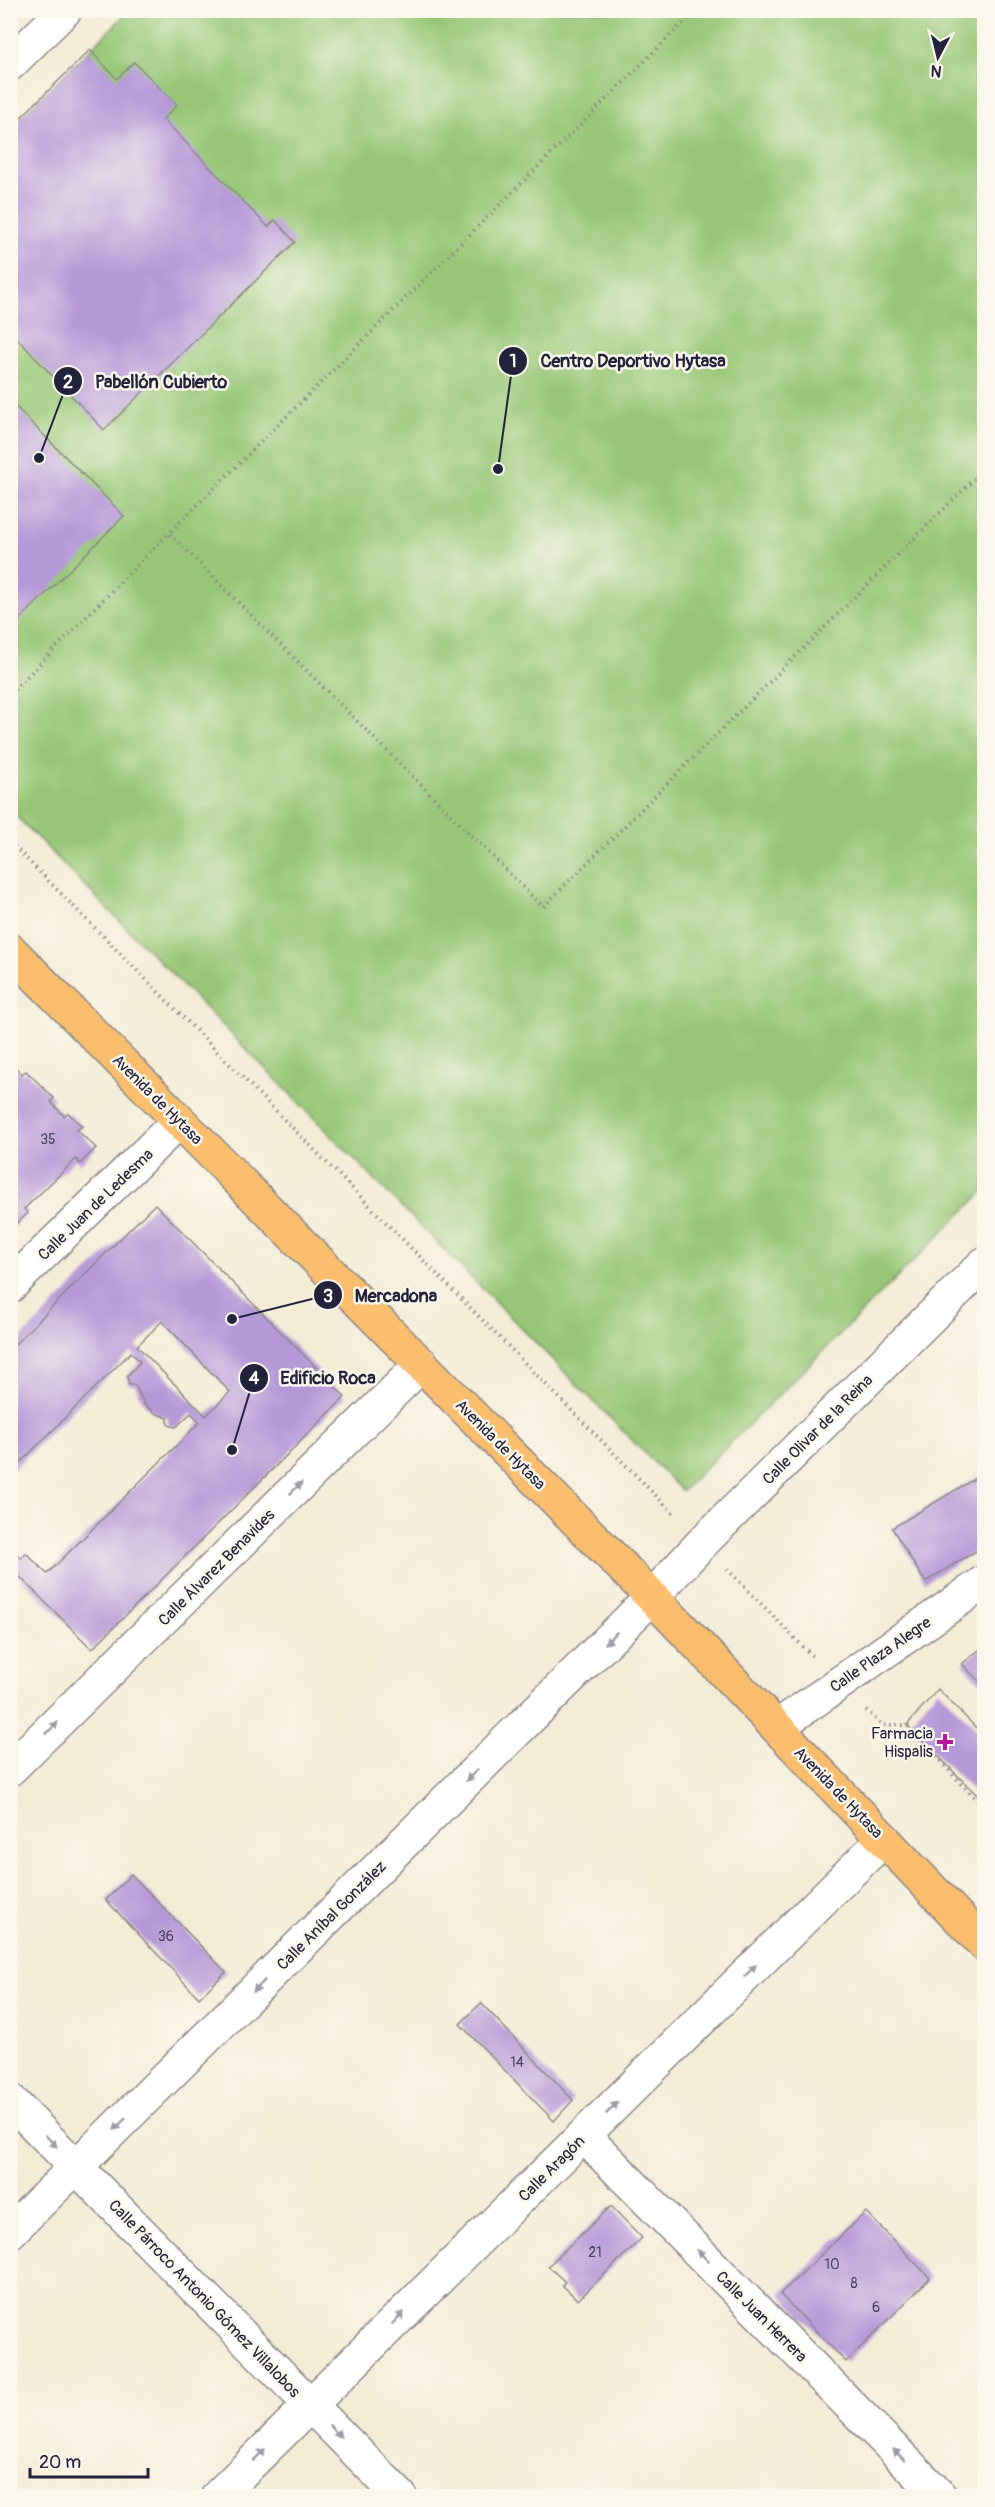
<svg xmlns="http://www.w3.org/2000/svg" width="995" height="2507" viewBox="0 0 995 2507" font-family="Pangolin,sans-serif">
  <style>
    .green { fill: #97c776; stroke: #5c7458; stroke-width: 1.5 }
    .building { fill: #b598d8; fill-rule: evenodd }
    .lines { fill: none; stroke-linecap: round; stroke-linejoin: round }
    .minor-casing { stroke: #8b8788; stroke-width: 36 }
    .primary-casing { stroke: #8b8788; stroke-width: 36 }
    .path { stroke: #8b8788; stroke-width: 4; stroke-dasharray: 1.5 4.5; stroke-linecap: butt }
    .minor { stroke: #fff; stroke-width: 33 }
    .primary { stroke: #fabe6e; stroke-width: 33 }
    .oneway { fill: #9c9ca7 }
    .poi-dot { fill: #b5179e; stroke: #fbf7ec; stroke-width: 2 }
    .labels { text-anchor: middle; stroke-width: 5; stroke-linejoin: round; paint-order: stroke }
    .number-label { font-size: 14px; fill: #474062 }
    .street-label { font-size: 16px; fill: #22223b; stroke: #fbf7ec }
    .poi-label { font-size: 16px; fill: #22223b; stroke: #fbf7ec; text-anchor: end }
    .leader { fill: none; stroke: #22223b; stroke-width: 2 }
    .callout-dot { fill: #22223b; stroke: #fbf7ec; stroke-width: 2 }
    .mark-label { font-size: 18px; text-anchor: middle; font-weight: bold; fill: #fff }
    .callout-label { font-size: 18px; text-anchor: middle; font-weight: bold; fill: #22223b; stroke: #fbf7ec; stroke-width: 5; stroke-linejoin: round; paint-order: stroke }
  </style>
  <rect width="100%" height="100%" fill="#fbf7ec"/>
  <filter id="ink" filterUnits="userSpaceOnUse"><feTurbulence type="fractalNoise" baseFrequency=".0167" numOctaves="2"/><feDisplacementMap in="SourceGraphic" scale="12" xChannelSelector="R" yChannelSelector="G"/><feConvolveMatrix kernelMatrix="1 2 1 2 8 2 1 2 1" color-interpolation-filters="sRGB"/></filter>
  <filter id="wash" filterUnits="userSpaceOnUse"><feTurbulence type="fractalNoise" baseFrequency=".008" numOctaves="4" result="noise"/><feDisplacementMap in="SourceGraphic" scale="24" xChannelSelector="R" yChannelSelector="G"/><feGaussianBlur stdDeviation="1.35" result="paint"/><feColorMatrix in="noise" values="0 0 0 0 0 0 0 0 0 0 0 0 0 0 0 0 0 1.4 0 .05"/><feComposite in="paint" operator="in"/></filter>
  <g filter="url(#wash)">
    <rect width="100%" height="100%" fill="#f4ecd6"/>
    <polygon class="green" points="129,11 984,11 984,1191 682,1491 11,811 11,127"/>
    <g id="blocks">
      <g class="building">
        <polygon points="90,50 117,79 134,62 177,105 163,119 268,227 275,220 295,242 104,430 10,331 10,128"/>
        <polygon points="10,401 124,516 10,629"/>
        <polygon points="10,1062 22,1074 26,1071 54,1098 51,1102 64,1116 68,1113 82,1126 77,1130 96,1148 80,1164 76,1159 24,1209 28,1213 10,1230"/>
        <path d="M155 1204 345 1397 92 1649 10 1567V1547L21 1558 26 1553 47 1574 200 1422 191 1413 176 1427 171 1426 168 1424V1418L155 1413 145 1405 135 1385H129L127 1376 140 1362 131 1352 10 1473V1349ZM162 1321 230 1392 206 1416 137 1346Z"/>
        <polygon points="984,1473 984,1546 925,1582 892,1528"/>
        <polygon points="984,1646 984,1686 962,1664"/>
        <polygon points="938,1689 984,1736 984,1802 907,1725"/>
        <polygon points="131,1874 226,1972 199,1998 106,1900"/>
        <polygon points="481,2003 573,2100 554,2121 460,2024"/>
        <polygon points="611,2206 642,2238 578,2300 562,2285 565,2282 548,2266"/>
        <polygon points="866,2212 930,2278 846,2362 780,2294"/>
      </g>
    </g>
  </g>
  <g filter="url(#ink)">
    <use href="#blocks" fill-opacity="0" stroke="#8b8788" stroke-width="1.5"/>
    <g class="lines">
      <defs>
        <g id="minor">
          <polyline points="10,64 65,10"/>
          <polyline points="10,1286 179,1121"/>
          <polyline points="777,1727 984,1582"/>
          <polyline points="10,1769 422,1364"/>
          <polyline points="10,2100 400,2496"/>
          <polyline points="584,2136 940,2496"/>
          <polyline points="10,2232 652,1597 702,1543 984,1264"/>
          <polyline points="218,2496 884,1839"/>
        </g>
        <polyline id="primary" points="10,950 652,1597 984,1944"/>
      </defs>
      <use href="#minor" class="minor-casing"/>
      <use href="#primary" class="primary-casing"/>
      <g class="path">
        <polyline points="696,10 169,533 543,907 984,469"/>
        <polyline points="10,694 169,533"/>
        <polyline points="10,842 676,1516"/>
        <polyline points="727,1569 814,1658"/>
        <polyline points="866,1710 882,1725 907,1725 984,1808"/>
      </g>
      <use href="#minor" class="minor"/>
      <use href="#primary" class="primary"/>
    </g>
    <defs><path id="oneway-solid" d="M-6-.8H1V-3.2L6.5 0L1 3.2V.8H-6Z" transform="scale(1.5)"/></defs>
    <g class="oneway">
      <use href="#oneway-solid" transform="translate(296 1488) rotate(-45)"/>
      <use href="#oneway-solid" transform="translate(611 1638) rotate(135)"/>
      <use href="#oneway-solid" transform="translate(52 1728) rotate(-45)"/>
      <use href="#oneway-solid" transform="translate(472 1775) rotate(135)"/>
      <use href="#oneway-solid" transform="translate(750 1971) rotate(-45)"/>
      <use href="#oneway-solid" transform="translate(259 1986) rotate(135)"/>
      <use href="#oneway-solid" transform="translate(612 2108) rotate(-45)"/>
      <use href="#oneway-solid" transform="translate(120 2124) rotate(135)"/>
      <use href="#oneway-solid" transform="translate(51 2141) rotate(46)"/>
      <use href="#oneway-solid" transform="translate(703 2256) rotate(-135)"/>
      <use href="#oneway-solid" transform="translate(398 2318) rotate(-45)"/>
      <use href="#oneway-solid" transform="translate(335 2431) rotate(46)"/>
      <use href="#oneway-solid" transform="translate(259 2455) rotate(-45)"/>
      <use href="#oneway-solid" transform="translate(899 2455) rotate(-135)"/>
    </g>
  </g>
  <path class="poi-dot" d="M942 1733h6v6h6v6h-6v6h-6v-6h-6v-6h6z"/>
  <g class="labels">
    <g class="number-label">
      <text x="48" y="1144">35</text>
      <text x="166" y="1941">36</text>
      <text x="517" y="2067">14</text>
      <text x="595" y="2257">21</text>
      <text x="832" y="2269">10</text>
      <text x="854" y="2288">8</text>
      <text x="876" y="2312">6</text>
    </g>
    <g class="street-label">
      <text transform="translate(158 1099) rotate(45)" y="6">Avenida de Hytasa</text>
      <text transform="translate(95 1204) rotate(-44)" y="6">Calle Juan de Ledesma</text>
      <text transform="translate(817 1429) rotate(-45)" y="6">Calle Olivar de la Reina</text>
      <text transform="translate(501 1444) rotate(45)" y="6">Avenida de Hytasa</text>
      <text transform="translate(216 1567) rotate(-45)" y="6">Calle Álvarez Benavides</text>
      <text transform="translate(880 1654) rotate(-35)" y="6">Calle Plaza Alegre</text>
      <text transform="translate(839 1792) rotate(46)" y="6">Avenida de Hytasa</text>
      <text transform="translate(331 1915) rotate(-45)" y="6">Calle Aníbal González</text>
      <text transform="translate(551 2168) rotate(-45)" y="6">Calle Aragón</text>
      <text transform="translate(205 2298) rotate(46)" y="6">Calle Párroco Antonio Gómez Villalobos</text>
      <text transform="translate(762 2316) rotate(45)" y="6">Calle Juan Herrera</text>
    </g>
    <g class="poi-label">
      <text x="933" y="1739">Farmacia<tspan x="933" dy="18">Hispalis</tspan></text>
    </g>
  </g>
  <path class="leader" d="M498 469L513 361M39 458L68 381M232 1319L328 1295M232 1450L254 1378"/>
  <g class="callout-dot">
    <circle cx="498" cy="469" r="6"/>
    <circle cx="39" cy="458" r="6"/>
    <circle cx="232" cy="1319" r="6"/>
    <circle cx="232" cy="1450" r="6"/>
    <circle cx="513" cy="361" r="15"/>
    <circle cx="68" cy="381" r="15"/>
    <circle cx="328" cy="1295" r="15"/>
    <circle cx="254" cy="1378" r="15"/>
  </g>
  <g class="mark-label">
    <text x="513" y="367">1</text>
    <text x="68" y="388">2</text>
    <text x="328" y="1302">3</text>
    <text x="254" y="1384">4</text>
  </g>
  <g class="callout-label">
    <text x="633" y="367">Centro Deportivo Hytasa</text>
    <text x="161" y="388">Pabellón Cubierto</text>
    <text x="396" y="1302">Mercadona</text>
    <text x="328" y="1384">Edificio Roca</text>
  </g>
  <rect width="995" height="2507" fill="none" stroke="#fbf7ec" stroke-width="36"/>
  <g transform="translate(938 57) rotate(187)" stroke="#fbf7ec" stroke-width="4.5" paint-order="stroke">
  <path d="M0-4.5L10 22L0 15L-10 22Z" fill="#22223b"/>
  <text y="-9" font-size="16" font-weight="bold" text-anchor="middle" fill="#22223b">N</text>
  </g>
  <path d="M30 2468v9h118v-9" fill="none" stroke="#22223b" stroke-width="3"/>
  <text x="39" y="2468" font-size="18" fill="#22223b" stroke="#fbf7ec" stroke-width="4.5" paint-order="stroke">20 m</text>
</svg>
